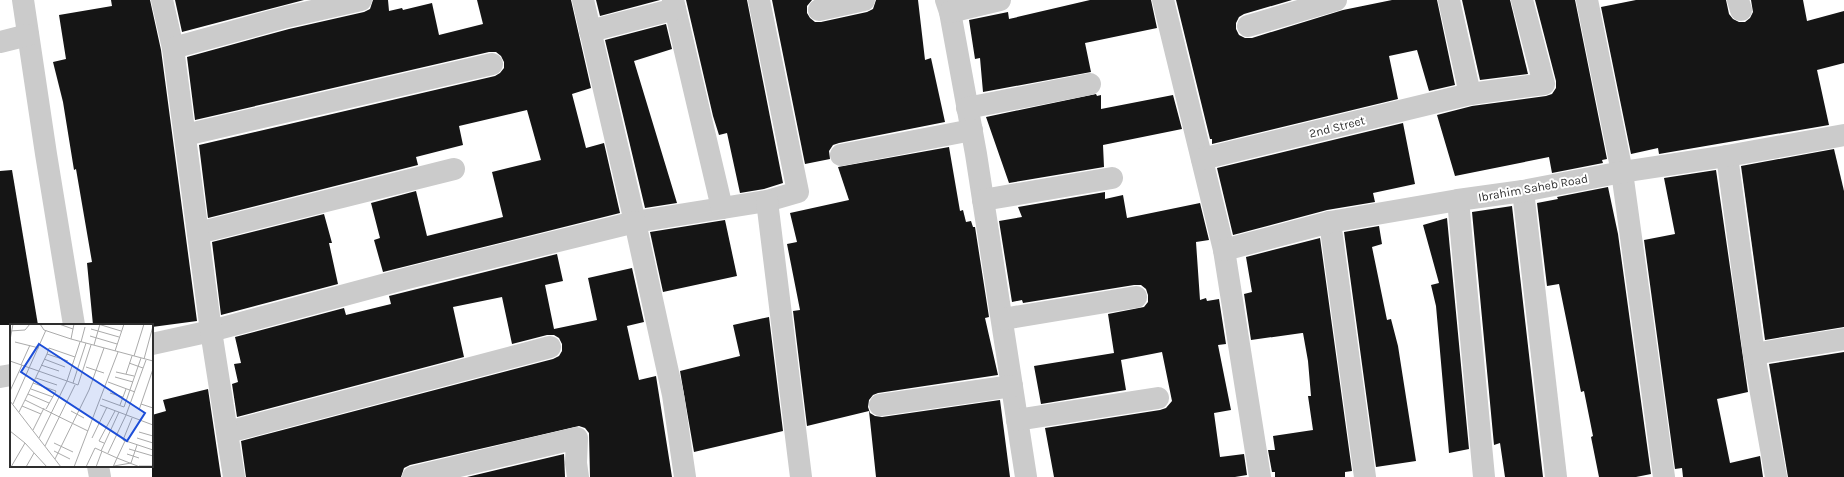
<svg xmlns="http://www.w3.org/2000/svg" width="1844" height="477" viewBox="0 0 1844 477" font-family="Karla,sans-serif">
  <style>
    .building { fill: #151515 }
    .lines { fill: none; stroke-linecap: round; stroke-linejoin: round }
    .minor { stroke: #cbcbcb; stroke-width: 22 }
    .labels { text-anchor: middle; stroke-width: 4; stroke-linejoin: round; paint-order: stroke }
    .street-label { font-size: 12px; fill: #2e2e2e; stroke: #fff }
    .inset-road { fill: none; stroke: #ababab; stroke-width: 1 }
    .view { fill: #1d4ed8; fill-opacity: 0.15; stroke: #1d4ed8; stroke-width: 2 }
    .inset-edge { fill: none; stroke: #2e2e2e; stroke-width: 2 }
  </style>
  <rect width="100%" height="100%" fill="#fff"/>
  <g class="building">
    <polygon points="111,0 150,0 161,50 197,321 152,327 152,325 93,325 87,263 92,262 76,169 74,170 63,102 53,62 66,59 59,15 112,6"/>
    <polygon points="175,0 304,0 182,32"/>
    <polygon points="373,0 388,0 389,11 402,8 403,10 432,3 439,35 483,24 477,0 571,0 591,88 572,94 586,148 604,143 620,213 383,272 374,240 380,238 371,203 416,191 427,236 503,217 492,172 541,160 527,110 459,126 463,145 416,157 418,165 208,218 199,145 495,76 500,73 504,68 504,62 501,56 496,52 489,52 195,120 187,57 289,29 364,12 370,9"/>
    <polygon points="596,0 660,0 600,16"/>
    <polygon points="686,0 747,0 783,183 764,189 740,193 727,133 719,135 713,116"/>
    <polygon points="772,0 812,0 807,6 807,13 810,18 815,22 821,22 867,12 873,9 876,0 918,0 925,60 931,58 945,122 839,143 833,145 829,151 830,159 805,164"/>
    <polygon points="1090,0 1151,0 1157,28 1085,43 1091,72 983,92 980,58 975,59 969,20 1008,12 1009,19"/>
    <polygon points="1176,0 1292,0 1244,14 1239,17 1236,23 1236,29 1239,35 1245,38 1252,38 1343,10 1392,0 1437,0 1455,85 1429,91 1417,50 1389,56 1398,99 1212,144 1212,139 1210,139"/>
    <polygon points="1462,0 1510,0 1528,74 1480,80"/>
    <polygon points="1535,0 1575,0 1607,159 1602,160 1603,163 1552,173 1549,157 1455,176 1437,115 1472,106 1546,96 1552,94 1556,88 1556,81"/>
    <polygon points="1636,0 1726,0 1729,14 1733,19 1739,22 1745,22 1750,18 1753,12 1751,0 1803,0 1807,21 1844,11 1844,63 1817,70 1829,125 1659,154 1658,148 1631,154 1601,7"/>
    <polygon points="666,24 672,49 634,61 677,203 645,208 605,40"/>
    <polygon points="1096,94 1097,96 1101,95 1101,109 1173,95 1182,129 1103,145 1104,167 1009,183 986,117"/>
    <polygon points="1403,123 1415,184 1373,193 1375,202 1327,210 1233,235 1217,168"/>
    <polygon points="949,147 960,211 963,210 966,222 971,221 973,227 975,227 989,317 985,318 998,375 878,393 873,395 869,400 868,407 870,413 875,416 882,417 1000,400 1010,477 876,477 869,411 807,426 793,311 800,310 787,244 797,242 790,213 849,200 838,167"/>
    <polygon points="1834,149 1844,191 1844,327 1765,340 1741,166"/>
    <polygon points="12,170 38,325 0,325 0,171"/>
    <polygon points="1716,170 1748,392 1717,399 1730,463 1760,456 1763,477 1683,477 1682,468 1675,469 1644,240 1675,234 1664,178"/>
    <polygon points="1608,187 1618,234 1651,474 1636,477 1599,477 1591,437 1593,436 1584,391 1581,392 1559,284 1547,286 1537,203 1558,199 1557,197"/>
    <polygon points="1105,192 1105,199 1123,195 1127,218 1200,203 1209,240 1196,242 1200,300 1206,298 1207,301 1219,299 1226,344 1218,345 1231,410 1214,413 1220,457 1244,454 1247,475 1235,477 1054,477 1045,428 1160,410 1166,408 1172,401 1162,352 1121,360 1126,390 1041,404 1034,366 1114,353 1108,314 1144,307 1148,302 1148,295 1146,289 1141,285 1134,285 1023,303 1022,300 1012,302 999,221 1022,217 1018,207"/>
    <polygon points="1512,206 1543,477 1505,477 1500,443 1494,445 1472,212"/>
    <polygon points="324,214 332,243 329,243 338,284 221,315 212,242"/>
    <polygon points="1447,218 1469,449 1449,453 1436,306 1431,285 1439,283 1423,225"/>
    <polygon points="725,220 737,276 663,292 650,232"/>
    <polygon points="1379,226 1382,244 1372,247 1387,320 1391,319 1398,346 1416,461 1376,467 1344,232"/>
    <polygon points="1320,238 1352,471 1345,472 1345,477 1275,477 1275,472 1272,472 1268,450 1275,450 1273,436 1313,430 1308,396 1311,396 1308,361 1303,333 1302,333 1251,340 1244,294 1252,292 1246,257"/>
    <polygon points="557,254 563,281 545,285 554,329 597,320 588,278 632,268 644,322 627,326 639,380 656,376 672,477 590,477 589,433 585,428 579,426 410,465 404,468 401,477 246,477 241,441 553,359 559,356 562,351 562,344 559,338 554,335 547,335 512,344 502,297 453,307 464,357 237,417 232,384 238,382 234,364 241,363 235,337 344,308 346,315 391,304 389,296"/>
    <polygon points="769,317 783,431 694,452 680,371 740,356 733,325"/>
    <polygon points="1844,352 1844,477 1788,477 1769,364"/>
    <polygon points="208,389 221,477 152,477 152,415 166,411 163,400"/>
    <polygon points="564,454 565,477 467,477"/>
  </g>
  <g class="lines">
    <g class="minor">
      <polyline points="23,0 46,154 74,325"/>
      <polyline points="162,0 173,48"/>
      <polyline points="583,0 635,222 767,201 798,192 759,0"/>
      <polyline points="673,0 722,208"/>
      <polyline points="946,0 950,12 976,154 1026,477"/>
      <polyline points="1163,0 1224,250 1260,477"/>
      <polyline points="1449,0 1470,94"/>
      <polyline points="1587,0 1622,172 1664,477"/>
      <polyline points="1738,0 1741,10"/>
      <polyline points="819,10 864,0"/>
      <polyline points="950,12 1000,0"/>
      <polyline points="1248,26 1336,0"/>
      <polyline points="590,31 675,9"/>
      <polyline points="0,42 28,35"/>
      <polyline points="967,108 1090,84"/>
      <polyline points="185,135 492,64"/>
      <polyline points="841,155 972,130"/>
      <polyline points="1727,156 1754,354 1776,477"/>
      <polyline points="1202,159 1470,94 1544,84 1522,0"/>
      <polyline points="1523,191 1556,477"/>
      <polyline points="983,200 1112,178"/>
      <polyline points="1458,200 1484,477"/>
      <polyline points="767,201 801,477"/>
      <polyline points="1330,222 1365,477"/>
      <polyline points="198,233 454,169"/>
      <polyline points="1224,250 1330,222 1458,200 1523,191 1622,172 1727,156 1844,135"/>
      <polyline points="1003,319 1136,297"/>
      <polyline points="152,344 211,331 408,278 635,222 673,395 685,477"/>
      <polyline points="1754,354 1844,339"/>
      <polyline points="0,377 11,375"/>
      <polyline points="880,405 1012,386"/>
      <polyline points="1017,420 1158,398"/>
      <polyline points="228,432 550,347"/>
      <polyline points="98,466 100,477"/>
      <polyline points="234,477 211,331 173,48 286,17 361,0"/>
      <polyline points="413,477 577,438 576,463 578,477"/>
    </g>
  </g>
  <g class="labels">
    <g class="street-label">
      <text transform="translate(1337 127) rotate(-14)" y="4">2nd Street</text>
      <text transform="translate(1533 188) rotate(-10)" y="4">Ibrahim Saheb Road</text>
    </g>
  </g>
  <g transform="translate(10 324)">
    <rect width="143" height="143" fill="#fff"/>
    <path class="inset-road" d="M30 0 34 6 61 15 143 37M49 0 63 5M88 0 111 7M81 5 109 13M0 7 15 6 20 0M80 12 107 20M61 15 64 0M0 16 3 0M5 18 29 24M70 18 57 57 68 61 81 21M71 18 75 3M84 21 90 0M105 27 114 0M37 30 39 24 65 33M124 32 134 0M34 35 55 43M134 35 143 2M0 37 57 57 29 114M119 39 133 44M11 41 20 21M31 41 49 47M76 43 94 49M106 48 124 52M116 50 122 32M105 53 123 58M26 54 47 61M98 58 125 68M23 59 46 67 36 85M63 59 76 19M21 65 43 73M0 67 12 41M100 69 113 73M18 70 39 79M92 75 114 83 131 34M15 76 37 30 58 37M0 77 51 143M3 80 36 6M131 80 143 84M90 81 143 101M110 81 116 65M12 82 31 90M129 86 143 45M61 87 74 94M9 88 15 76 78 107M122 94 113 116 143 126M23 106 34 84M0 107 15 119 37 143M129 108 143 112M82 114 97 83M127 114 143 119M115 117 107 134 130 143M44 119 63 128M94 119 89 117 105 87M35 122 65 61M119 125 143 132M44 127 60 135M91 127 109 88M98 129 116 91 136 36M117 130 129 134M45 135 79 66 94 24M104 142 121 139 127 121M129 142H143M1 143 15 119M16 143 24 129M64 143 108 28M76 143 85 124 107 134 103 143M86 143 92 127"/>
    <path class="view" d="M29 20 135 89 117 117 11 48Z"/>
    <rect width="143" height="143" class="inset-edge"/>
  </g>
</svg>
